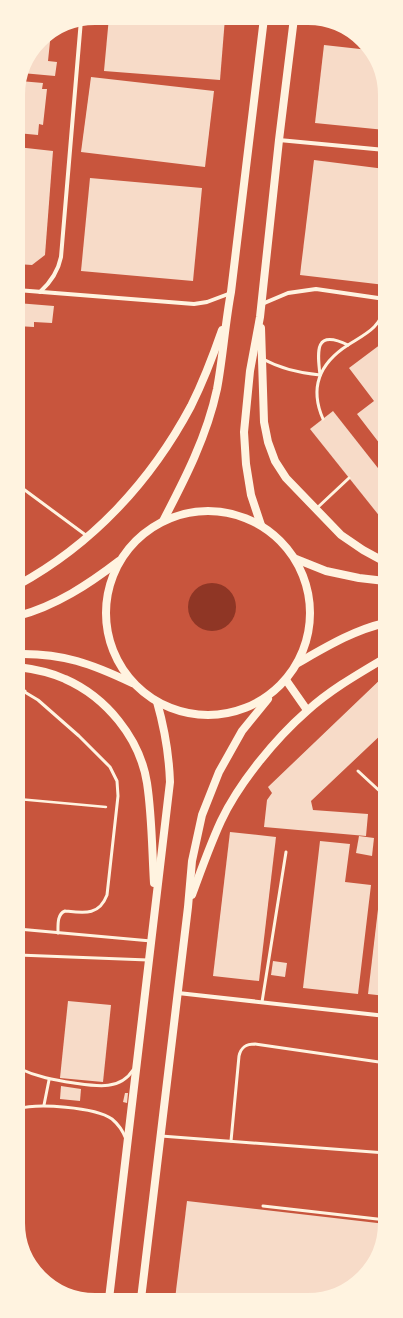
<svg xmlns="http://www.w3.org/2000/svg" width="403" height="1318" viewBox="0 0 403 1318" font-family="Signika,sans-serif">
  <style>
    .water { fill: #8f3625 }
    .building { fill: #f7dbc8 }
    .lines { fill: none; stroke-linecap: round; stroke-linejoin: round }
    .path { stroke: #fff3e0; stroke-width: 2.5 }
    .service { stroke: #fff3e0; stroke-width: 3 }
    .minor { stroke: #fff3e0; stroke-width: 4 }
    .secondary { stroke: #fff3e0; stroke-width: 8 }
    .rim { fill: none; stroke: #fff3e0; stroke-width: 2 }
  </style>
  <rect width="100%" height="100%" fill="#c8553d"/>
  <circle class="water" cx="212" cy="607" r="24"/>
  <g class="building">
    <polygon points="109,17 225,18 220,80 104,71"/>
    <polygon points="321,19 323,19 332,23 320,22"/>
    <polygon points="51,32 48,61 57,62 55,76 22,73 25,61 40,40"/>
    <polygon points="324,45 369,50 385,80 385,130 315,123"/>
    <polygon points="91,77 214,91 205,167 81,152"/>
    <polygon points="20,81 43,83 42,89 47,89 43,125 39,124 38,135 17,133 17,90"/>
    <polygon points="17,147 53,151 45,255 32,265 17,264"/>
    <polygon points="314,160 385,169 385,285 300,275"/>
    <polygon points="90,178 202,188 193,281 81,271"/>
    <polygon points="17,303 54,306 52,323 34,322 34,327 17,326"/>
    <polygon points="385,341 385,441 380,444 357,414 374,401 349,368"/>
    <polygon points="333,411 385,477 385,523 310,429"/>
    <polygon points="385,675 385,731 311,801 313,810 368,814 366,836 264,827 267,800 272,793 268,787"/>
    <polygon points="383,821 385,821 385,840 382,840"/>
    <polygon points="230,832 276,837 259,981 213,976"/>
    <polygon points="359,836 374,838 372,856 356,853"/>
    <polygon points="320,841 350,844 345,882 371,885 358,994 303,988"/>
    <polygon points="381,884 385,884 386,996 368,994"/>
    <polygon points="273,961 287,963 285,977 271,975"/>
    <polygon points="68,1001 111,1005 103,1082 60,1078"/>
    <polygon points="61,1086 81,1089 80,1101 60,1099"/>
    <polygon points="125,1093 128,1093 127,1103 123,1102"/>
    <polygon points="187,1201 386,1224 386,1228 366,1275 323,1300 175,1299"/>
  </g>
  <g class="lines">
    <polyline class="path" points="18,799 106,807"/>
    <g class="service">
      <path d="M263 359C281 369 299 373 320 375 317 350 315 329 348 345"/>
      <path d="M323 419C309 387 320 363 348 345 365 334 381 328 385 305"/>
      <polyline points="18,485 87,536"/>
      <polyline points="317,508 349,478"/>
      <path d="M18 688 38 700 79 736 110 767 117 781 118 796 107 895C99 916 84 913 65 911 57 914 58 925 58 933"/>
      <polyline points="18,697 25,691"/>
      <polyline points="358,771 385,796"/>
      <polyline points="18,929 151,941"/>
      <polyline points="18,955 148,960"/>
      <polyline points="262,1002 286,852"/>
      <path d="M18 1068C37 1077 54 1080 74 1083 95 1086 120 1091 133 1070"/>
      <polyline points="44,1105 49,1080"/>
      <path d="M18 1109C37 1103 95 1107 112 1119 118 1124 123 1131 126 1139"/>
      <polyline points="161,1136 386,1153"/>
      <path d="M231 1141 239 1056C241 1047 246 1044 255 1044L379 1062 386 1065"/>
      <polyline points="383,1153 386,1127"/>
      <polyline points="263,1206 386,1220"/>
    </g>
    <g class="minor">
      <polyline points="279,140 385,150"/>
      <polyline points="17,290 194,304 207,302 231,293"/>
      <path d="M40 292C51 282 58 272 61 257L81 20"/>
      <polyline points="262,304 288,293 316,289 385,299"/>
      <polyline points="178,993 386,1016"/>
    </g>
    <g class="secondary">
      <polyline points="261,328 264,422 268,442 275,461 286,478 341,535 363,550 385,562"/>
      <circle cx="208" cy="613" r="102"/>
      <path d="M163 521C185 479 207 436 217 389 223 357 225 324 231 292L264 18"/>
      <polyline points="261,525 251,495 246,464 244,432 250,371 260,317 279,140 294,18"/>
      <polyline points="296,559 326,571 359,578 385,581"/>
      <path d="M18 585C93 544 151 481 191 406 203 382 213 356 222 330"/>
      <path d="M18 616C56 606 89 584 119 561"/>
      <path d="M18 654C63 653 92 664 132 683"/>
      <path d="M298 663C326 647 354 630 385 623"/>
      <path d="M18 667C34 669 50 672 65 679 106 697 140 738 147 783 152 816 152 850 154 883"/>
      <polyline points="286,680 307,710"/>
      <path d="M192 895C201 870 210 845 221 821 239 783 275 739 307 711 330 690 358 674 385 658"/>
      <path d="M109 1299 170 782C169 753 165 730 157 702"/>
      <polyline points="141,1299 188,907 192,861 202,815 219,772 242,731 268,699"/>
    </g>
  </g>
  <path d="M0 0H403V1318H0ZM95 24H308A71 71 0 0 1 379 95V1223A71 71 0 0 1 308 1294H95A71 71 0 0 1 24 1223V95A71 71 0 0 1 95 24Z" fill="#fff3e0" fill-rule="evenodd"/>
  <path class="rim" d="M95 24H308A71 71 0 0 1 379 95V1223A71 71 0 0 1 308 1294H95A71 71 0 0 1 24 1223V95A71 71 0 0 1 95 24Z"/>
</svg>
